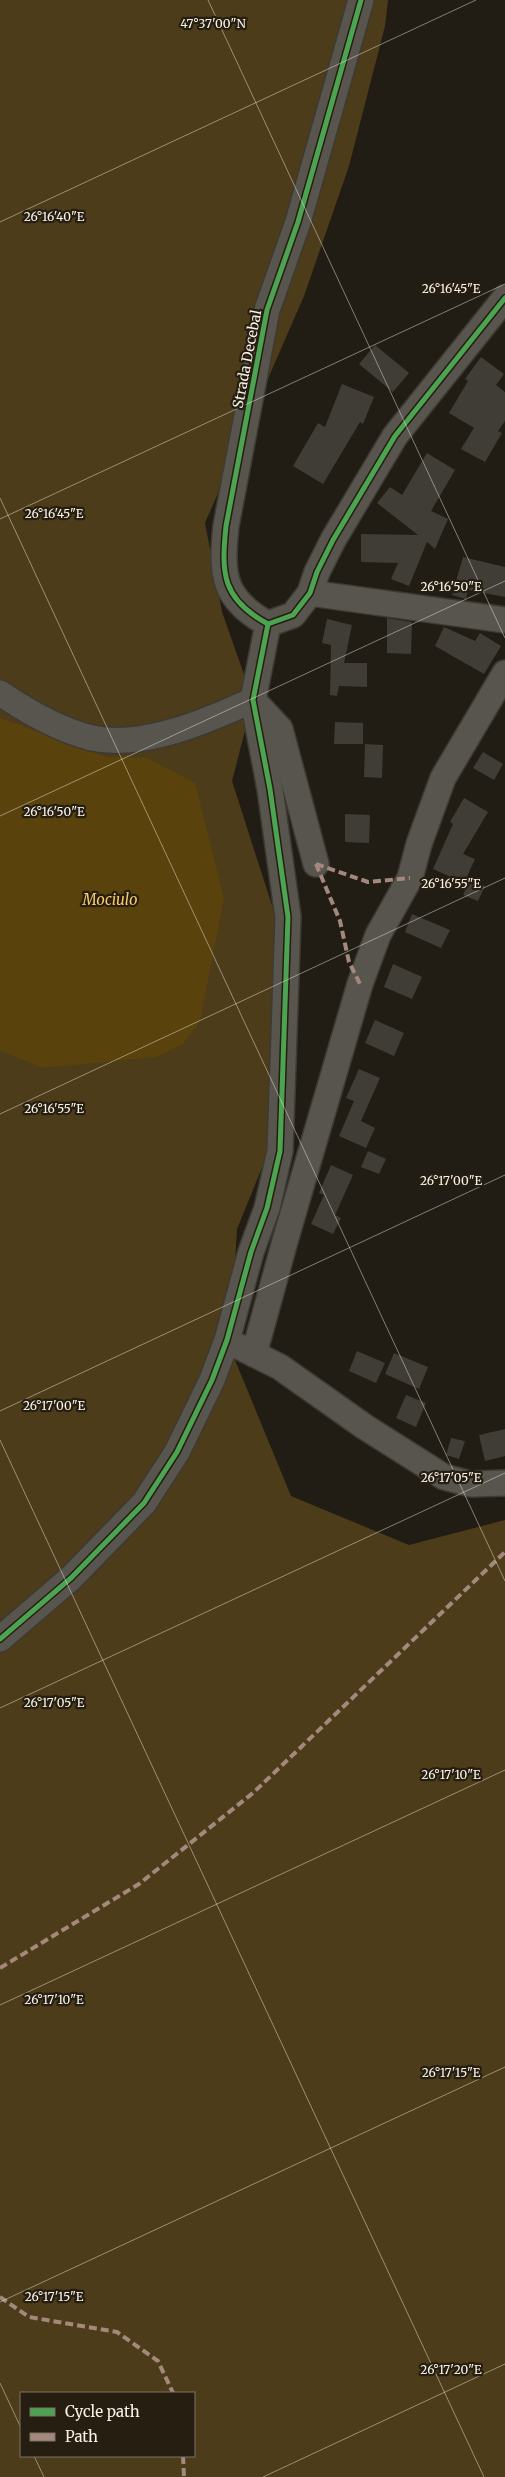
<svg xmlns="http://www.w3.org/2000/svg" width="505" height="2477" viewBox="0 0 505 2477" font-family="Merriweather,serif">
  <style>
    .green { fill: #4d3c1a; fill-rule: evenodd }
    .water { fill: #5a420c }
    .building { fill: #403c36 }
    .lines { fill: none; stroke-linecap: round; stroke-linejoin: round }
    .minor-casing { stroke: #3d3a34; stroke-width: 28 }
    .minor { stroke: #58544e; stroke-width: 25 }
    .quiet { stroke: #a5887d; stroke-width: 4; stroke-dasharray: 8 4; stroke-linecap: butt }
    .cycleway-casing { stroke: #261e10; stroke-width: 8 }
    .cycleway { stroke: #4ca352; stroke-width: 5 }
    .ticks { fill: none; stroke: #f8f3ea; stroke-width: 1; stroke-opacity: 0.45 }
    .labels { text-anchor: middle; stroke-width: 4.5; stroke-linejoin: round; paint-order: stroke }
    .street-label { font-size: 14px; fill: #f8f3ea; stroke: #261e10 }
    .water-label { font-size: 15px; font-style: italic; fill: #fccb68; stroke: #261e10 }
    .ticks-label { font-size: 12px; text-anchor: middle; fill: #f8f3ea; stroke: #261e10; stroke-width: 4.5; stroke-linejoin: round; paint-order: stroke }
  </style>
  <rect width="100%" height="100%" fill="#211d15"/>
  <path class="green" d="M0 0H388L385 26 349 166 304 296 205 523 222 612 253 700 232 781 296 980 290 1099 237 1229 230 1348 291 1496 409 1545 505 1520V2477H0ZM21 2393H194V2456H21Z"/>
  <polygon class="water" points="0,718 107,757 147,758 195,783 224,898 200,1021 183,1044 156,1057 42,1068 0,1050"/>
  <g class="building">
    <polygon points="375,345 409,373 393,392 359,364"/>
    <polygon points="481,357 504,374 496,385 505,392 505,421 498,431 502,433 485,462 461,449 474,428 449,413 468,381 465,379"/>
    <polygon points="342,384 374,397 363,424 360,422 323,484 293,466 318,423 325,427"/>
    <polygon points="427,453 455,470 431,511 448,519 435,549 427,542 409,586 391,579 398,563 361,562 361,534 418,535 377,503 390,487 402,495"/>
    <polygon points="463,557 505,567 505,597 468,590 466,599 452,595"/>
    <polygon points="387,618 412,622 411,654 387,653"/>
    <polygon points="327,619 352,625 344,663 367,663 367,687 339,686 337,696 330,695 331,645 322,643"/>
    <polygon points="444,627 475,641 480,633 501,646 484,674 435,646"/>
    <polygon points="335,722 363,723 363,744 334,744"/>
    <polygon points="365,744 383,745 382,778 364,777"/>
    <polygon points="483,752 503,764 494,780 473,768"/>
    <polygon points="464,798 488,812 463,854 475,859 464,883 433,869 453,824 450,822"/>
    <polygon points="345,814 370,815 369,843 345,842"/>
    <polygon points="470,880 485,886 478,901 463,895"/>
    <polygon points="412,914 450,930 441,948 405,932"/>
    <polygon points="393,964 422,977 412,999 384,987"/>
    <polygon points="375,1020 404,1033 394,1056 365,1043"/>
    <polygon points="359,1069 380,1078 361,1121 375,1128 366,1148 339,1136 354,1101 346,1098"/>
    <polygon points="368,1151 386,1159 379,1174 361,1167"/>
    <polygon points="331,1165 353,1175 335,1215 341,1218 333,1234 311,1224 324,1195 319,1193"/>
    <polygon points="357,1351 385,1363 376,1383 349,1371"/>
    <polygon points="394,1353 428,1367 419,1389 385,1374"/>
    <polygon points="406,1395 426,1403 416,1427 396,1418"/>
    <polygon points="505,1429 505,1456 485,1461 479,1435"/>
    <polygon points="451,1438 465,1441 459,1459 446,1455"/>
  </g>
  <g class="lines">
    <defs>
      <g id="minor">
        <polyline points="310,593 505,620"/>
        <path d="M268 624C222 599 221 574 226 526L267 310 298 222 361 0"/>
        <polyline points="268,624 293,615 310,593 317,572 333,540 395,436 505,298"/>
        <path d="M0 693C28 712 59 730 92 738 143 749 207 721 253 700"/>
        <polyline points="253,700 280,729 316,864"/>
        <polyline points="240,1347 280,1367 365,1427 444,1477 471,1484 505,1483"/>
        <polyline points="254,1354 285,1241 360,984 378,935 410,878 419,844 443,778 505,673"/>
        <polyline points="0,1639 71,1578 144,1503 177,1452 212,1380 227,1340 251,1252 267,1208 280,1151 288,917 270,789 253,700 268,624"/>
      </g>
    </defs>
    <use href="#minor" class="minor-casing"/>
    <use href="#minor" class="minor"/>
    <g class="quiet">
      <polyline points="316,864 340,921 349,962 360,984"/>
      <polyline points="316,864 368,882 410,878"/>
      <polyline points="0,1968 139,1884 253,1793 505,1552"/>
      <polyline points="0,2297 29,2317 117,2332 158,2361 173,2393"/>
      <polyline points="183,2456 184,2477"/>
    </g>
    <defs>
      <g id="cycleway">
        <path d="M268 624C222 599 221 574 226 526L267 310 298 222 361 0"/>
        <polyline points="268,624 293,615 310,593 317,572 333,540 395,436 505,298"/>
        <polyline points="0,1639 71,1578 144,1503 177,1452 212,1380 227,1340 251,1252 267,1208 280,1151 288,917 270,789 253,700 268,624"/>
      </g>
    </defs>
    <use href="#cycleway" class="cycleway-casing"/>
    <use href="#cycleway" class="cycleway"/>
  </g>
  <path class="ticks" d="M208 0 505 638M0 222 476 0M0 498 505 1581M0 519 505 284M0 816 505 581M0 1114 505 878M0 1411 505 1175M0 1440 484 2477M0 1708 505 1473M0 2005 505 1770M0 2302 505 2067M0 2383 21 2428M34 2456 44 2477M263 2477 505 2364"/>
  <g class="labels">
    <g class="street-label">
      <text transform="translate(247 359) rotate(-79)" y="5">Strada Decebal</text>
    </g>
    <g class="water-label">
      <text x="110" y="905">Mociulo</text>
    </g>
  </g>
  <g class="ticks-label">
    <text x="213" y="28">47°37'00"N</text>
    <text x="54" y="221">26°16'40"E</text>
    <text x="451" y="293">26°16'45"E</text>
    <text x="54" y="518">26°16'45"E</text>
    <text x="451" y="591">26°16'50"E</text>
    <text x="54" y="816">26°16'50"E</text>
    <text x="451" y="888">26°16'55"E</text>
    <text x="54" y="1113">26°16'55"E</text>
    <text x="451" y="1185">26°17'00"E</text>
    <text x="54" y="1410">26°17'00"E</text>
    <text x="451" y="1482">26°17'05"E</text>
    <text x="54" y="1707">26°17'05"E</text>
    <text x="451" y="1779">26°17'10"E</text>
    <text x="54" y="2004">26°17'10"E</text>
    <text x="451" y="2077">26°17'15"E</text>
    <text x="54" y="2301">26°17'15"E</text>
    <text x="451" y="2374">26°17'20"E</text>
  </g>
  <rect x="20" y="2392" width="175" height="65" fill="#261e10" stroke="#7a7367"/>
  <rect x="30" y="2408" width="25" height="8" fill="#4ca352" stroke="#7a7367"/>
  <text x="65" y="2417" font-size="15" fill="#f8f3ea">Cycle path</text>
  <rect x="30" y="2433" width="25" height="8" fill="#a5887d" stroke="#7a7367"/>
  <text x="65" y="2442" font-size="15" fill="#f8f3ea">Path</text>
</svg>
